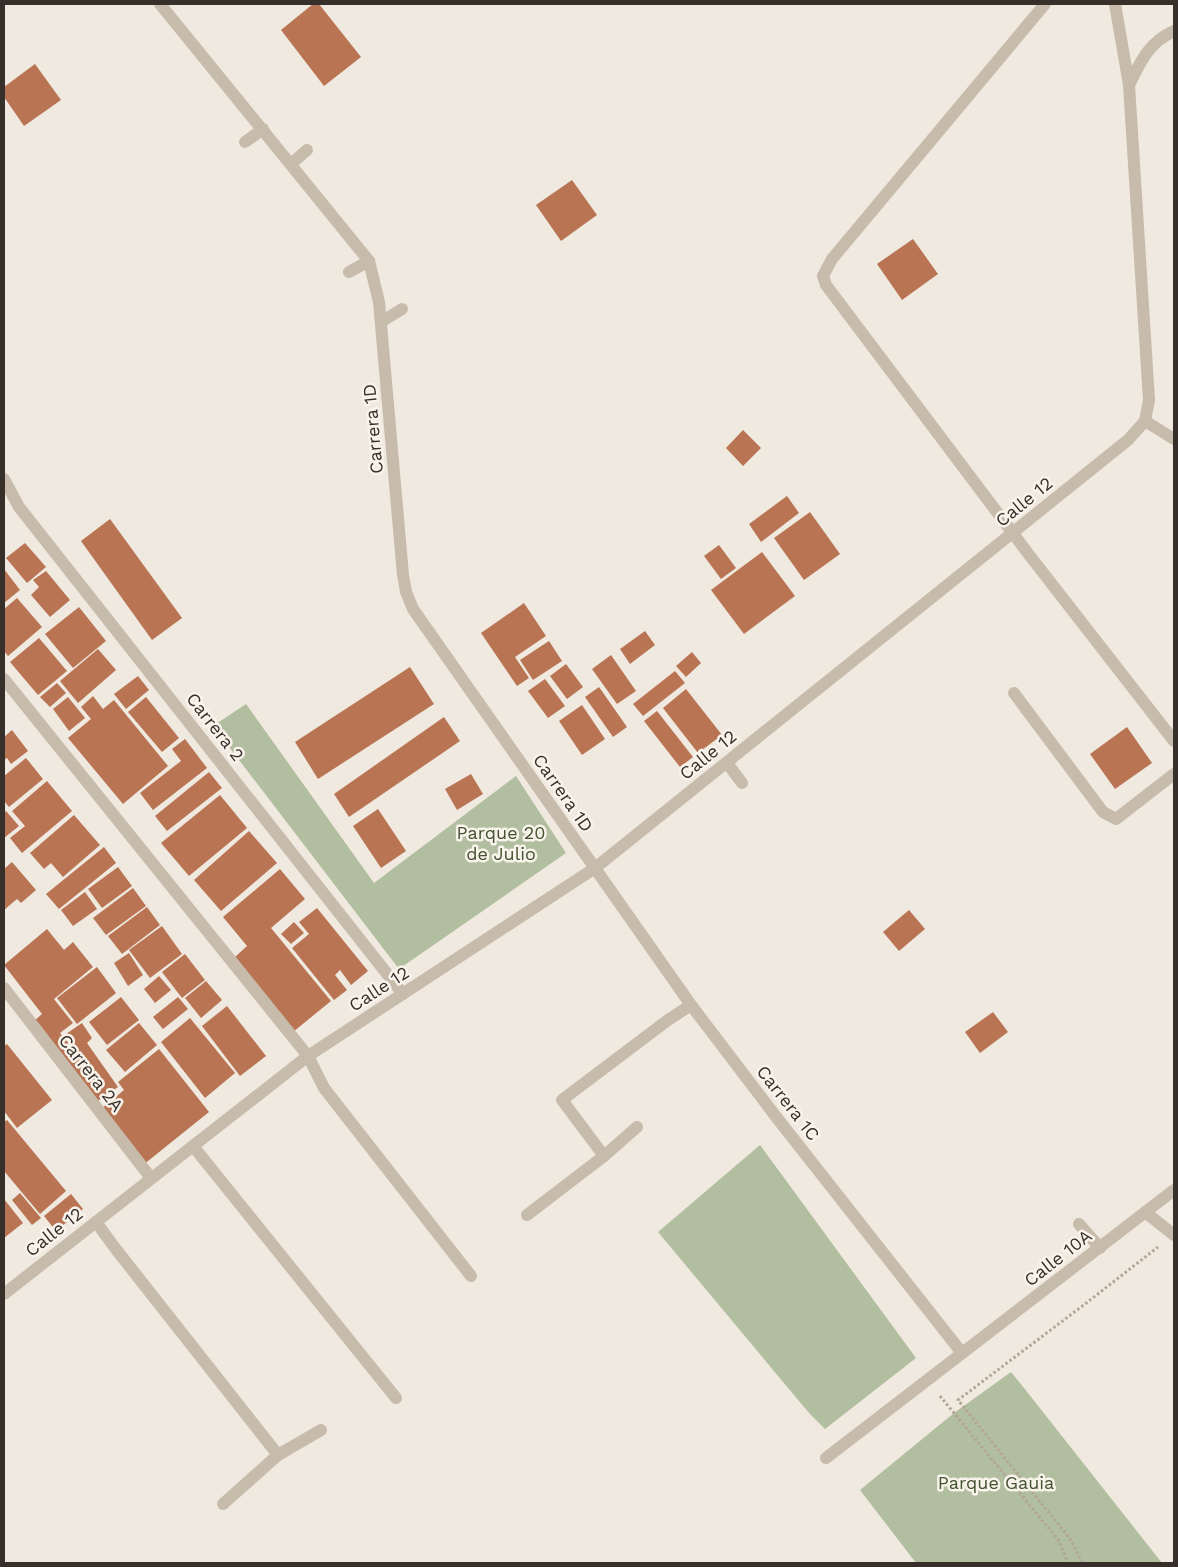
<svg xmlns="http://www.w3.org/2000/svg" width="1178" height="1567" viewBox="0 0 1178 1567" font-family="'Work Sans',sans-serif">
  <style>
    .green { fill: #b2bea0 }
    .building { fill: #b97454 }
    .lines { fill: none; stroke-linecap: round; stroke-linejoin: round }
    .path { stroke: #b3a596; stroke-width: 3; stroke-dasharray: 2.5 2.5; stroke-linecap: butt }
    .minor { stroke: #c7bbac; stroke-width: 12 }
    .labels { text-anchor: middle; stroke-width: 5; stroke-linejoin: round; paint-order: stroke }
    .street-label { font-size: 18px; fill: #362f2a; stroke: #f8f3eb }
    .park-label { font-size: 18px; fill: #435230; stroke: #f8f3eb }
  </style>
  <rect width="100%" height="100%" fill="#f0e9df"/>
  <g class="green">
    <polygon points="246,704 374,883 516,776 566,853 399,969 213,726"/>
    <polygon points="760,1145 916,1358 825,1429 809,1413 658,1232"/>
    <polygon points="1011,1372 1024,1388 1162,1563 916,1563 860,1490 954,1413"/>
  </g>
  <g class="building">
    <polygon points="313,4 319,4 361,57 324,86 281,30"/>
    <polygon points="35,64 61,100 24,126 4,97 4,87"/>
    <polygon points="572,180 597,215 561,241 536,205"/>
    <polygon points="913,239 938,274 902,300 877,264"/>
    <polygon points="743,430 761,448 743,466 726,448"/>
    <polygon points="787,496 799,513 761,542 749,524"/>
    <polygon points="810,512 840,554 804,580 774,538"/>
    <polygon points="110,519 182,618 152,640 81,541"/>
    <polygon points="25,543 46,567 27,583 6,558"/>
    <polygon points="719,545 736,568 721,579 704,556"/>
    <polygon points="762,552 795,596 744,634 711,590"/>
    <polygon points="4,569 20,590 4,603"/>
    <polygon points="46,571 70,600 50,617 31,595 39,587 33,580"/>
    <polygon points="17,598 42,627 8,656 4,651 4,609"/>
    <polygon points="524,603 546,636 515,657 529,678 517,686 481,633"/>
    <polygon points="79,607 106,641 73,668 45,634"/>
    <polygon points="645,631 655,645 630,664 620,649"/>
    <polygon points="39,638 67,671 38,695 10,662"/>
    <polygon points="549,641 562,661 533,680 520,660"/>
    <polygon points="98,649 116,670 78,703 60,681"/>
    <polygon points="692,652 701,663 686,677 676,666"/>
    <polygon points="611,655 636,691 617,704 592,669"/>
    <polygon points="566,664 583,687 567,699 550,676"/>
    <polygon points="410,667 434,704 318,779 295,742"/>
    <polygon points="675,671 685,683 643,716 633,704"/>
    <polygon points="138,676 149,690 126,709 114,694"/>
    <polygon points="545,679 565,706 548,718 528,691"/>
    <polygon points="57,683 66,693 50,707 40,697"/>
    <polygon points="599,687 627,727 613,737 585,697"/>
    <polygon points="686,689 722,735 698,753 663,708"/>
    <polygon points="93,696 103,709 114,700 168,766 123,804 68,738 91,719 81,707"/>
    <polygon points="68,697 85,718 69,731 53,709"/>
    <polygon points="146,697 179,738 162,752 128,712"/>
    <polygon points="582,705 605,739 582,755 559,721"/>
    <polygon points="657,711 693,757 680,767 644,721"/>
    <polygon points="444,717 460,741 349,817 334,794"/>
    <polygon points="1127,727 1152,763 1115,789 1090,754"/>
    <polygon points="12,730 28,751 11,764 7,758 4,760 4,737"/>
    <polygon points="185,739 207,768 153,810 140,793 181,761 172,749"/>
    <polygon points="26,758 43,779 9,807 4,801 4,776"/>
    <polygon points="209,772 222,788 167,831 155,816"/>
    <polygon points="471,774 483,794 457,810 445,789"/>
    <polygon points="47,781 72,811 22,853 10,838 25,826 12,811"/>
    <polygon points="220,795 247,828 189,876 161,843"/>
    <polygon points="378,809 406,851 381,868 353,826"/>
    <polygon points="6,811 19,826 4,838 4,813"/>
    <polygon points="74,815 100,845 63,877 51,863 44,869 30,853"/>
    <polygon points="249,831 277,863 221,911 194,880"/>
    <polygon points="104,847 116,863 59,909 46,894"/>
    <polygon points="12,862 36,890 21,903 17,899 4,910 4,869"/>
    <polygon points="118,867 132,886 102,908 88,889"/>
    <polygon points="280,869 305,899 271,928 331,1001 293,1032 234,958 247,946 223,917"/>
    <polygon points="133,888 146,906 106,935 93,918"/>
    <polygon points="85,892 97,909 73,926 61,910"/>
    <polygon points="147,907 160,925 122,954 108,936"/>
    <polygon points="317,908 368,971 351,985 340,970 335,975 347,990 334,1000 292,948 309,934 299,922"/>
    <polygon points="909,910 925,929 899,951 883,932"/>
    <polygon points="294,922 304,933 291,944 281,934"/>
    <polygon points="162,926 182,954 150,978 129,950"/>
    <polygon points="47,929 64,950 73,942 93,967 54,999 73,1023 60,1033 71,1046 73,1045 66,1034 82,1023 92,1038 87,1043 118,1087 95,1103 34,1021 42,1014 4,965"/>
    <polygon points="129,953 143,975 128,986 114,963"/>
    <polygon points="185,954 205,980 182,998 162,972"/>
    <polygon points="97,967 116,993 77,1024 57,998"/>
    <polygon points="159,976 171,990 155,1003 144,989"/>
    <polygon points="206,981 222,1000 201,1018 185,998"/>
    <polygon points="121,997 139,1020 107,1045 89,1022"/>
    <polygon points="178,997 188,1009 163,1029 153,1017"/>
    <polygon points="227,1006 266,1056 240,1076 202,1026"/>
    <polygon points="993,1012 1008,1032 980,1053 965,1032"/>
    <polygon points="190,1018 235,1073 205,1098 161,1042"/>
    <polygon points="139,1023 157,1045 125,1072 106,1050"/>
    <polygon points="7,1044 52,1100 17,1128 4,1111 4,1046"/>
    <polygon points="159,1049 209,1112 143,1165 100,1110 124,1090 118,1082"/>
    <polygon points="7,1120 66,1191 40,1214 4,1171 4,1122"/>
    <polygon points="20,1193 41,1218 32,1225 12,1200"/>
    <polygon points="71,1194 83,1209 56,1231 44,1216"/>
    <polygon points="4,1199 23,1223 4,1238"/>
  </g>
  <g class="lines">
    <g class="path">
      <polyline points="940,1396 1059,1541 1068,1563"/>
      <polyline points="1082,1563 1071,1540 958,1400 1085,1304 1158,1247"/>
    </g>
    <g class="minor">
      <polyline points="160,4 369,261 379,302 403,575 406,592 413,609 691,1005 777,1118 962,1353"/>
      <polyline points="1045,4 832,259 823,276 826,285 1030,556 1174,741"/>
      <path d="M1129 85C1141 61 1148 43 1174 31"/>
      <polyline points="245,142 263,129"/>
      <polyline points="291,164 307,150"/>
      <polyline points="349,272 369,261"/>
      <polyline points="381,322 402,309"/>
      <polyline points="1145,421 1174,439"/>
      <polyline points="4,479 19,507 403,994"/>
      <polyline points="4,679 308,1056 324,1088 471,1276"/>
      <polyline points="1014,693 1103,812 1116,819 1174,774"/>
      <polyline points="727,763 742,783"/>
      <polyline points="4,988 151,1178"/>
      <polyline points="193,1146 396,1398"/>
      <polyline points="604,1156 637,1127"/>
      <polyline points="1145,1212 1174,1235"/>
      <polyline points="527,1215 604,1156 562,1100 668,1020 691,1005"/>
      <polyline points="96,1222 115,1248 278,1455"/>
      <polyline points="1079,1224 1100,1248"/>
      <polyline points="4,1294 308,1056 595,868 1128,440 1145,421 1149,400 1129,85 1115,4"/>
      <polyline points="826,1458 1174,1190"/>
      <polyline points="223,1504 278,1455 321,1430"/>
    </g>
  </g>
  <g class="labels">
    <g class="street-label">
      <text transform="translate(373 429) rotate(-95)" y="6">Carrera 1D</text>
      <text transform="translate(1024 502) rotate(-39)" y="6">Calle 12</text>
      <text transform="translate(215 727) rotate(52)" y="6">Carrera 2</text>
      <text transform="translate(708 755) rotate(-39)" y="6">Calle 12</text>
      <text transform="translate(563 793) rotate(55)" y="6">Carrera 1D</text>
      <text transform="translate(379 989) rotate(-33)" y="6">Calle 12</text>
      <text transform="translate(91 1073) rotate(52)" y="6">Carrera 2A</text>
      <text transform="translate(788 1103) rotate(52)" y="6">Carrera 1C</text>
      <text transform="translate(54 1232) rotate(-38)" y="6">Calle 12</text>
      <text transform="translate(1058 1258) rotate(-38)" y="6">Calle 10A</text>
    </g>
    <g class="park-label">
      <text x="501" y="839">Parque 20<tspan x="501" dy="21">de Julio</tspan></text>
      <text x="996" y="1489">Parque Gauia</text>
    </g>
  </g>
  <rect width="1178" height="1567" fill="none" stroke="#362f2a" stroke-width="10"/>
</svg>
